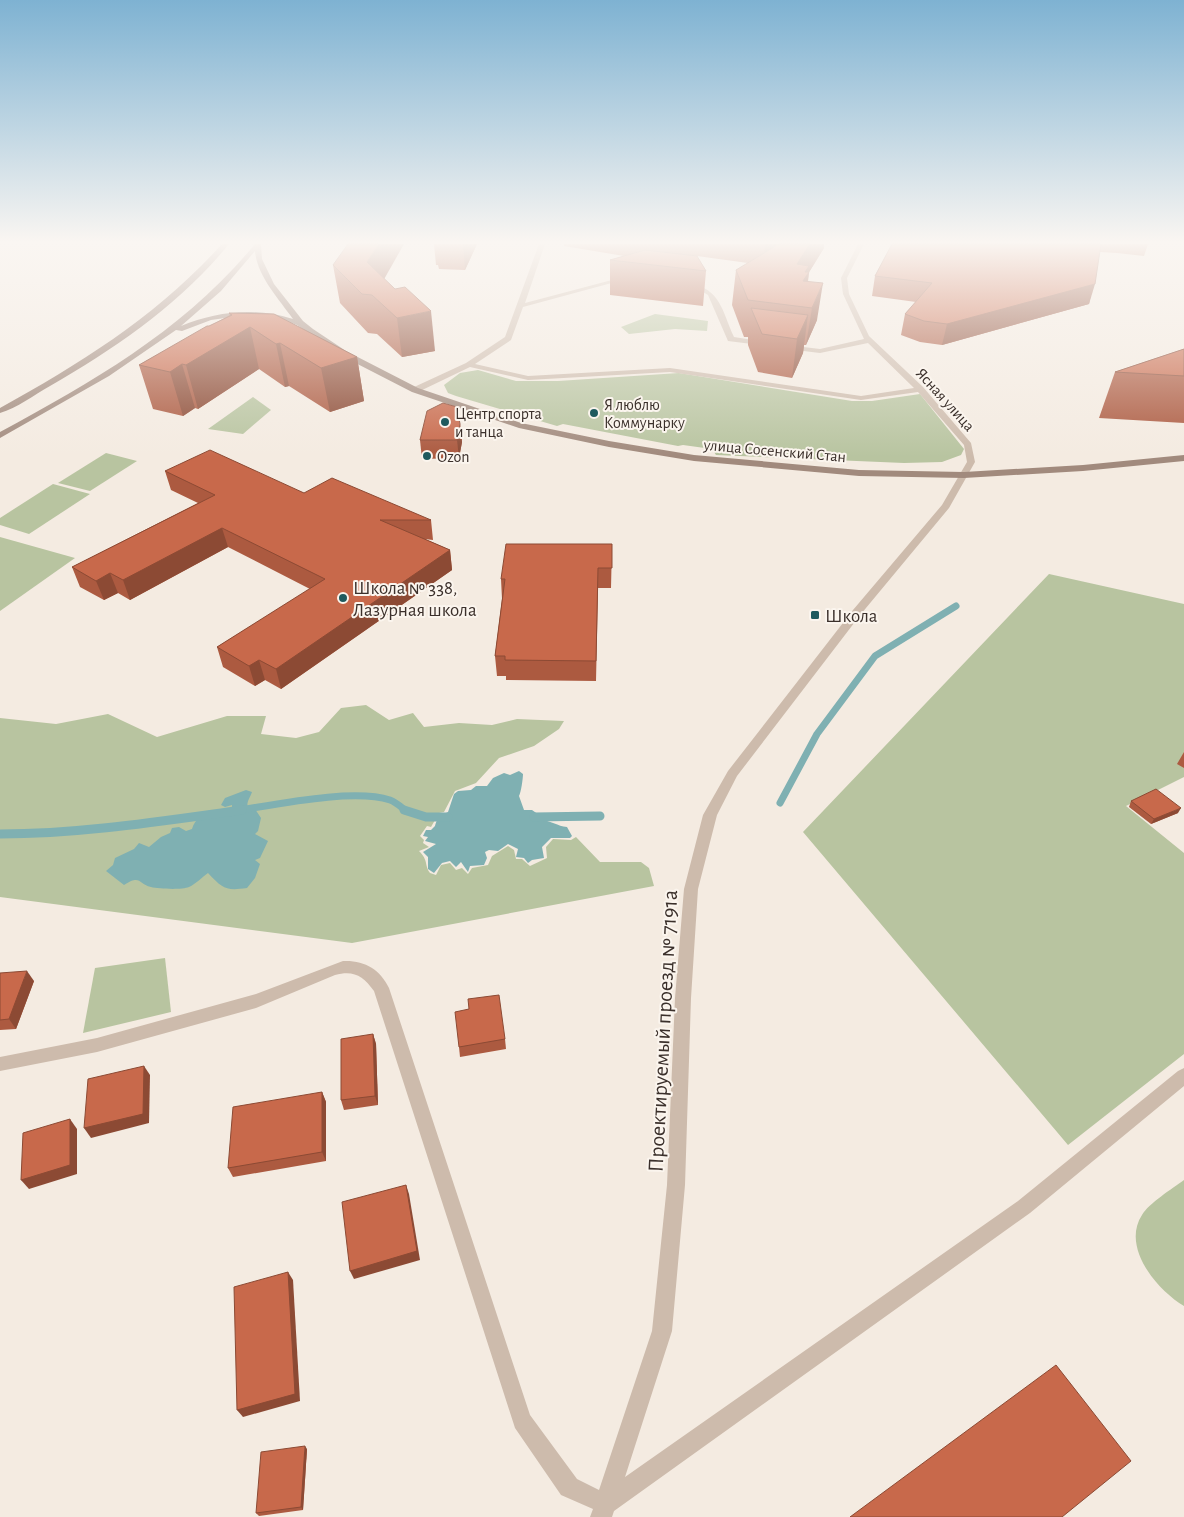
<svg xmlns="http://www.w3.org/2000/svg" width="1184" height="1517" viewBox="0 0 1184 1517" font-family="'Alegreya Sans',sans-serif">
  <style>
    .green { fill: #b8c4a0 }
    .water { fill: #7fb0b2 }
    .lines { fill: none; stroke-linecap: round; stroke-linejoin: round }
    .stream-far1 { stroke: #7fb0b2; stroke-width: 7 }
    .stream { stroke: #7fb0b2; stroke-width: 9 }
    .street { fill: #cdbbac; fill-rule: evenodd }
    .secondary { fill: #a18a7d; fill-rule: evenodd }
    .wall { fill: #ac5a40 }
    .shaded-wall { fill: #8c4a34 }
    .building { fill: #c8694b; stroke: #8c4a34 }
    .poi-dot { fill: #1f5a5e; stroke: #fbf5ee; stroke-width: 2 }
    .labels { text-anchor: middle; stroke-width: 4; stroke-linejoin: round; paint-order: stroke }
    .far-street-label { font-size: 16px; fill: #3b302b; stroke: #fbf5ee }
    .far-poi-label { font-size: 16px; fill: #3b302b; stroke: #fbf5ee; text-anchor: start }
    .poi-label { font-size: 19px; fill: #3b302b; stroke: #fbf5ee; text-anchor: start }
    .near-street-label { font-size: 22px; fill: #3b302b; stroke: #fbf5ee }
  </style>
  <rect width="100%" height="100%" fill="#f4ebe1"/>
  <g class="green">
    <polygon points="655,314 708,321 707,331 675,329 629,334 621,327"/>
    <polygon points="478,370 516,381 558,381 679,373 852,401 872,401 920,394 964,449 961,455 942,462 904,463 716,455 712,449 683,445 678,446 563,424 557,426 456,396 448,393 444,385 460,373"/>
    <polygon points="253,397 271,410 243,434 208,429"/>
    <polygon points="106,453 137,461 90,491 58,483"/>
    <polygon points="53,484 90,494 29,534 0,525 0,518"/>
    <polygon points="0,537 75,558 0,611"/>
    <polygon points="1049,574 1184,604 1184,777 1126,806 1184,853 1184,1054 1068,1145 803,832"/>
    <path d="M366 705 389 720 413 713 424 727 459 723 492 725 517 719 564 721 559 729 534 746 499 758 476 783 455 791 444 812 439 813 431 827 427 826 420 836 424 840 423 843 429 847 419 851C429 861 424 865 430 873L436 875 441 865 450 863 456 870 462 868 468 874 472 868 488 865 492 856 508 846 514 850 516 859H522L530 866 547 858 546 847 553 839 571 840 576 837 600 862H641L649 868 654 886 352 943 0 897V718L56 724 108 714 157 737 227 716H266L261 734 296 738 319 732 341 708Z"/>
    <polygon points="165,958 171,1012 83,1033 95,968"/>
    <path d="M1184 1180V1306C1157 1290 1121 1247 1142 1215 1149 1203 1172 1189 1184 1180Z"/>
  </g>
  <g class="water">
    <path d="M519 771 523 774C523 778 521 793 519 796L524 810H532L542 817V820C552 821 557 826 567 827L572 836 570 838H551L542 847 544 858 532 860 528 863 524 858 516 857 518 849 508 844 498 851 489 850 485 852 487 858 484 865 470 866 468 872 461 862 456 867 450 861 442 863 434 873 428 869V857L423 852 436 844 425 841 428 837 423 836 426 830H431L435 826C438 816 439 817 448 812L454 794 458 791 471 790 476 786H487L493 778 504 773 510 775Z"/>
    <path d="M246 790 252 792C250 798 244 805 250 810L255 809 261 818 258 831 255 834 268 841 260 858 255 860 260 864 255 878 247 888C226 891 223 889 208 873 202 877 196 884 189 887 182 890 159 889 151 887 138 884 141 874 124 885L106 871 113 865 115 858 134 849 139 843 149 847 161 837 170 833 172 828 179 827 186 831 192 829C199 807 218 819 232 807V805L225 807 221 805 225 798Z"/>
  </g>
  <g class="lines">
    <g class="stream-far1">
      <polyline points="780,803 817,734 875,656 956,606"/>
      <path d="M234 811C274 805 353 788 390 800 396 802 401 807 406 811"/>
    </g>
    <g class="stream">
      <polyline points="404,810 426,817 448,817"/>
      <polyline points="534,817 600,816"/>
      <path d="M0 834C81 834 162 821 242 810"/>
    </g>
    <g class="street">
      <path d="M539 244H545L525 303 627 276 630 278 523 307 511 340 475 364 528 376 670 368 861 396 914 388 868 343 820 353 787 349 783 347 787 345 820 349 864 339 843 294 841 278 858 244H864L847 278 849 294 869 336 923 387 971 443 975 462 949 508 861 614 737 776 717 815 698 889 691 998 685 1185 672 1331 625 1477 1018 1201 1178 1071 1184 1068V1086L1030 1213 614 1511 612 1517H590L593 1509 561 1495 515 1428 374 991C363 976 354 970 335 975L256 1008 97 1052 0 1071V1057L97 1038 256 994 343 961C364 960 380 969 389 988L530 1415 577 1479 599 1490 652 1331 667 1185 675 998 684 889 703 815 728 771 853 610 942 505 967 462 964 445 918 392 861 400 670 372 528 380 470 367 418 392H412V388L466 363 505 337Z"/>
      <path d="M689 283C721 289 722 311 734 337L765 342 769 344 768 346 728 341 708 295 698 289 687 286V284Z"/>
    </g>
    <g class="secondary">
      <path d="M222 244H229C180 304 116 348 50 386 34 395 17 408 0 413V408C83 362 158 315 222 244Z"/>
      <path d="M255 244H261L262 259 274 284 303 321 313 329 346 351 418 388 521 423 609 441 694 455 859 470 964 472 1083 465 1184 455V461L1083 471 964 478 859 476 694 461 609 447 519 428 412 392 340 355 297 325 283 320 254 316H239L211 320 182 331 176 330 109 376 0 438V432C96 380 185 329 255 244ZM255 251C257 276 279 299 293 319 255 307 217 311 181 326L221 291Z"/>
    </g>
  </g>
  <g class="wall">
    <polygon points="434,244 477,244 465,270 439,269 438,265 436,265"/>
    <polygon points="564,244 824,244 824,248 809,272 808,282 817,320 806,345 804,345 803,353 792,378 758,372 748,345 748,337 744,337 732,305 736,270 748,263 697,256 706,271 703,306 610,295 610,260 624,256 564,246"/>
    <polygon points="892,244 1148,244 1144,256 1117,253 1100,252 1089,304 942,345 920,342 901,335 905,314 916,302 872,296 875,276"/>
    <polygon points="333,265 384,279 435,351 402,357 377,334 368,333 340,303"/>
    <polygon points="229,313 357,357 364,401 330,412 289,386 285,387 259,369 198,409 195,408 183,416 153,409 139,365 230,315"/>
    <polygon points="1184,349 1184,423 1099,418 1115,372"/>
    <polygon points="460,424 462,442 459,458 422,459 420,440"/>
    <polygon points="165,471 304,493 431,520 433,540 425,539 450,550 452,570 281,689 265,680 255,686 223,667 217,647 310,589 228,547 130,600 118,593 104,600 80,587 72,567 198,503 171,490"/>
    <polygon points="612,544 611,588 598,588 596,681 506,680 506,676 497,676 495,656 502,599 501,579"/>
    <polygon points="1184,752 1184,768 1177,764"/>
    <polygon points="1131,801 1178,813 1151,824 1129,807"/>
    <polygon points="0,973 34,981 16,1029 0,1030"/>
    <polygon points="469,1009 505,1039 506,1049 460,1057 459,1047"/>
    <polygon points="373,1034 376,1044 378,1105 344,1110 341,1100"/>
    <polygon points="322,1092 326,1102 326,1161 233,1177 228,1168"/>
    <polygon points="307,1449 303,1510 259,1516 256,1513"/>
  </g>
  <g class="shaded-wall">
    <polygon points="379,244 404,244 374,297 367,262"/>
    <polygon points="463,244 477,244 465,270"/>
    <polygon points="765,244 783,244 763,265"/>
    <polygon points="810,244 824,244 824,248 808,274 809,272 804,307 801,307 797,264"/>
    <polygon points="823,283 817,320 806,345 812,308"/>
    <polygon points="1095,284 1089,304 942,345 947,324"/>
    <polygon points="431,311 435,351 402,357 397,318"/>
    <polygon points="808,315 803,353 792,378 797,339"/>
    <polygon points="250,327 259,369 198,409 186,365"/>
    <polygon points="280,343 289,386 285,387 276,344"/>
    <polygon points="357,357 364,401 330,412 321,368"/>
    <polygon points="182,364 195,408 183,416 170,372"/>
    <polygon points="460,424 462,442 459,458 457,440"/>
    <polygon points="222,528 228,547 130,600 123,580"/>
    <polygon points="450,550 452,570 281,689 276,669"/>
    <polygon points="110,573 118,593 104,600 96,581"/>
    <polygon points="259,660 265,680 255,686 249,666"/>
    <polygon points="1181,808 1178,813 1151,824 1154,819"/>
    <polygon points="27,971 34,981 16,1029 9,1019"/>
    <polygon points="373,1034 376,1044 378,1105 375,1096"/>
    <polygon points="144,1066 150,1075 149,1123 91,1138 84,1128"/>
    <polygon points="322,1092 326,1102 326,1161 322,1152"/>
    <polygon points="70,1119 77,1129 77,1174 29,1189 21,1180"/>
    <polygon points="406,1185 409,1194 420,1260 354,1279 350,1271"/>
    <polygon points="288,1272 293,1280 300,1401 243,1417 237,1410"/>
    <polygon points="305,1446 307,1449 303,1510 301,1507"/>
  </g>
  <g class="building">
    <polygon points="348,244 379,244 367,262 395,289 405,287 431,311 397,318 372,295 362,294 333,265"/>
    <polygon points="779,244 810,244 797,264 809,266 805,272 809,272 803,281 823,283 812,308 748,300 736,270"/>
    <polygon points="892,244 1101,244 1095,284 947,324 924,321 905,314 932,283 875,276"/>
    <polygon points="645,250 697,256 706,271 610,260"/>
    <polygon points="751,308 808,315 797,339 762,334"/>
    <polygon points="229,313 274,314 357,357 321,368 280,343 276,344 250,327 186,365 182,364 170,372 139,365 207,326 209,326 232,315"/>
    <polygon points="1184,349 1184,376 1115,372"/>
    <polygon points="443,403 457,407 460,424 457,440 420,440 427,411"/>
    <polygon points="210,450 304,493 332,478 431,520 380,520 450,550 276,669 259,660 249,666 217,647 325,579 222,528 123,580 110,573 96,581 72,567 215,495 165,471"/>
    <polygon points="506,544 612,544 612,568 598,568 596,661 505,660 505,656 495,656 505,579 501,579"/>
    <polygon points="1156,789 1181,808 1154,819 1131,801"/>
    <polygon points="27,971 9,1019 0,1020 0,973"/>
    <polygon points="499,995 505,1039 459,1047 455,1012 469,1009 468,999"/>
    <polygon points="373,1034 375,1096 341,1100 341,1039"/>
    <polygon points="144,1066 143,1114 84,1128 88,1079"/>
    <polygon points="322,1092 322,1152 228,1168 233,1107"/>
    <polygon points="70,1119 70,1165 21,1180 23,1133"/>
    <polygon points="406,1185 417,1251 350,1271 342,1202"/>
    <polygon points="288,1272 295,1394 237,1410 234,1287"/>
    <polygon points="1056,1365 1131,1461 1062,1517 850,1517"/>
    <polygon points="305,1446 301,1507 256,1513 261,1452"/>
  </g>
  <linearGradient id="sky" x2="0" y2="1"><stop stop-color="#7eb2d2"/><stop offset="0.53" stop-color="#faf6f2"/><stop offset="1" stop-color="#faf6f2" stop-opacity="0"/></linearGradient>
  <rect width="1184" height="457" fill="url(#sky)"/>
  <g class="poi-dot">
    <circle cx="594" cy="413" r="5"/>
    <circle cx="445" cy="422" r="5"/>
    <circle cx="427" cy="456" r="5"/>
    <circle cx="343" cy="598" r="5"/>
    <rect x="810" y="610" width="10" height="10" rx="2.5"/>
  </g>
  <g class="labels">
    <g class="far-street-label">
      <text transform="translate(946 399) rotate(48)" y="6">Ясная улица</text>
      <text transform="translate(775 450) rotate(5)" y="6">улица Сосенский Стан</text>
    </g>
    <g class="far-poi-label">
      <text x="604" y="410">Я люблю<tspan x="604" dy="18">Коммунарку</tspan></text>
      <text x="455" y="419">Центр спорта<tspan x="455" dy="18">и танца</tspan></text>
      <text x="437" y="462">Ozon</text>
    </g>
    <g class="poi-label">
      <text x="353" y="594">Школа № 338,<tspan x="353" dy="22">Лазурная школа</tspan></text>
      <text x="825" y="622">Школа</text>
    </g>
    <g class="near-street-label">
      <text transform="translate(662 1031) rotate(-87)" y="8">Проектируемый проезд № 7191а</text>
    </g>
  </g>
</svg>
